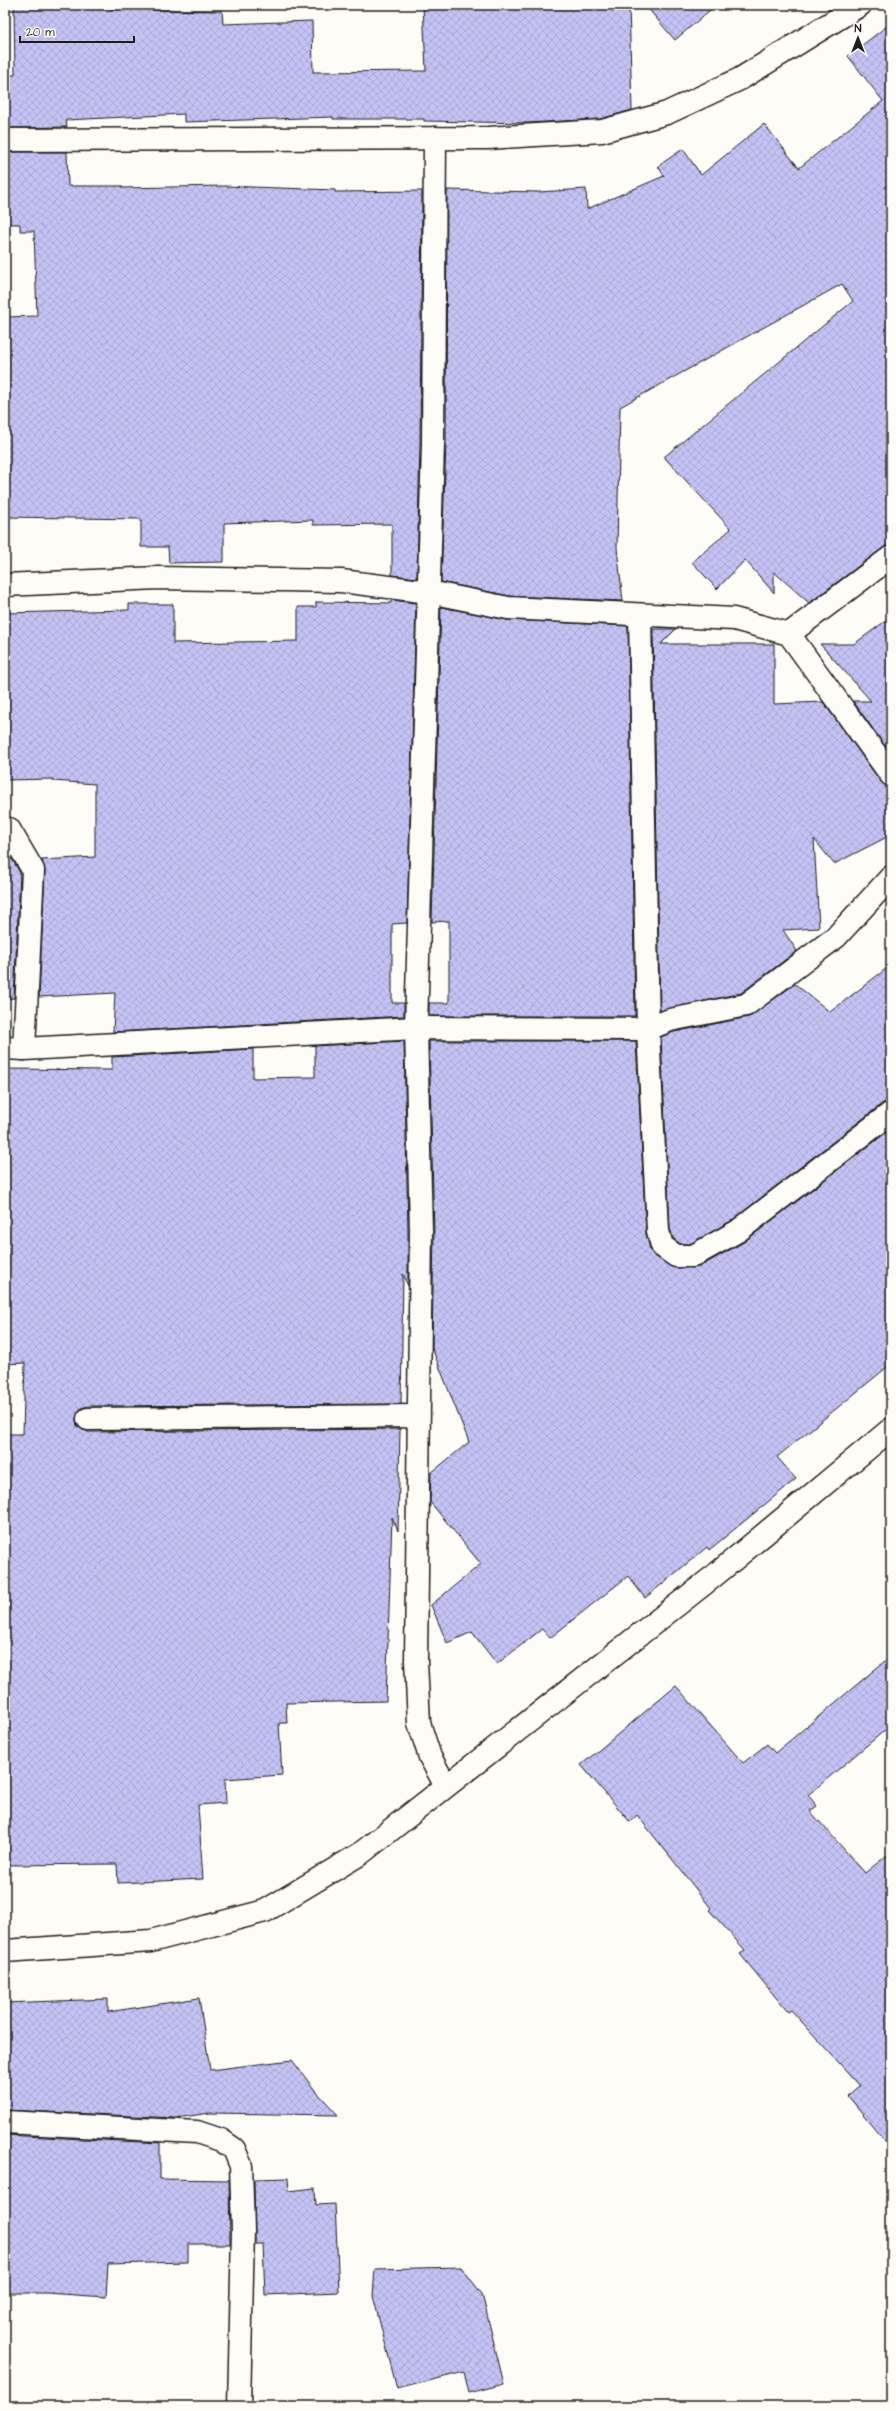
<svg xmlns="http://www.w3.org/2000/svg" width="896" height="2411" viewBox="0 0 896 2411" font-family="'Architects Daughter',sans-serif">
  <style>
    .building { fill: url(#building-cross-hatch); stroke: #1c1c1c }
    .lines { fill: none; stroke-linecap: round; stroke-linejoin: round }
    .street-casing { stroke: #1c1c1c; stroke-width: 25 }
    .street { stroke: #fdfcf7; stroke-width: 22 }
  </style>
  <defs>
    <pattern id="building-cross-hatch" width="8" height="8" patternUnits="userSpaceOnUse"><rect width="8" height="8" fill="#c4c3f5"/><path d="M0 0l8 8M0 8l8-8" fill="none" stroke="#a8a7d1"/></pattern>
  </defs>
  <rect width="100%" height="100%" fill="#fdfcf7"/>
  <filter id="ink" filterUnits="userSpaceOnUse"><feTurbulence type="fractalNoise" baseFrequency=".025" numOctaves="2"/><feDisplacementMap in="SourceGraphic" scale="8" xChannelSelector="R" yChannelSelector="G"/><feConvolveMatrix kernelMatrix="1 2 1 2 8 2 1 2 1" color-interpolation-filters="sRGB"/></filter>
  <g filter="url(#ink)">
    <g class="building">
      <polygon points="14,5 111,5 111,9 222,11 223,24 312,21 313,72 426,71 423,5 629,5 632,110 600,119 527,123 424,121 424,119 333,119 333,117 184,122 184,114 66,120 67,127 5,128 5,75 15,75"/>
      <polygon points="645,5 716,5 675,40"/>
      <polygon points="891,23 891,542 809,603 774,572 774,593 745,560 717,589 692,562 731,529 664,457 853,301 842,284 620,407 617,548 623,601 510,596 441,582 446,444 447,190 539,192 586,189 587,209 664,176 658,166 683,149 701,175 764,124 799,168 883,101 848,56"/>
      <polygon points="5,152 67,152 68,186 122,186 122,188 224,186 335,190 335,192 422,191 420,444 417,578 392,575 392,524 313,525 313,520 224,523 224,562 169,563 168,547 141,547 141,519 5,517 5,317 37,316 34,231 20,231 20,224 5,224"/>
      <polygon points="391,600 416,603 407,923 392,924 392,1003 404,1003 404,1016 113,1032 115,993 39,997 45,871 42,860 95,857 95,784 53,781 53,779 5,780 5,613 129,610 129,604 173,604 173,643 298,641 298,607 316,607 316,602 391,603"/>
      <polygon points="441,607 507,620 628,626 635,1016 429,1016 429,1003 449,1003 449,921 432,922"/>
      <polygon points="891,617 891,754 853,701 871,701 820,644 854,644"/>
      <polygon points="653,629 676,629 661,644 774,644 774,704 823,702 881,782 891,787 891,835 834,864 814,839 819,928 783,930 797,951 741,993 660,1011"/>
      <polygon points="5,859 12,859 20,873 14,998 5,999"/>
      <polygon points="891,965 891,1101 883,1103 731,1221 690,1244 680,1244 673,1238 670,1229 661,1037 674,1032 749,1017 795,984 830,1012"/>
      <polygon points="404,1041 408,1231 408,1286 403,1274 401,1404 88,1406 81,1408 76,1419 77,1426 88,1432 400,1429 398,1531 392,1517 386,1701 286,1703 287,1723 279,1723 282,1775 225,1779 226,1803 198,1805 203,1879 118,1883 117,1864 5,1865 5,1434 23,1434 25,1363 5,1364 5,1265 8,1265 5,1169 5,1069 112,1070 112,1057 253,1049 253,1078 315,1077 315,1046"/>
      <polygon points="429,1041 636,1041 646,1234 650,1249 654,1256 676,1268 699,1267 744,1242 891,1129 891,1364 777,1457 796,1479 709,1550 707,1547 645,1598 628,1576 550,1638 542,1629 497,1664 472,1632 447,1643 431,1605 481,1564 430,1502 431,1473 469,1442 432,1348 434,1231"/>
      <polygon points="891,1656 891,1725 808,1795 817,1806 810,1811 865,1873 891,1852 891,2148 848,2096 860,2086 791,2010 788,2012 740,1954 745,1950 709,1910 711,1908 637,1815 630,1822 581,1765 676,1686 743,1763 767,1744 775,1753"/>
      <polygon points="199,1998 210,2070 292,2060 314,2089 338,2115 210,2113 176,2118 5,2110 5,2003 108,1999 108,2012"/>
      <polygon points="5,2135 160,2143 160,2179 229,2180 230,2244 188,2244 188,2262 108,2264 106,2297 46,2293 5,2293"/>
      <polygon points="288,2178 289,2191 315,2188 316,2205 335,2204 339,2292 265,2295 263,2244 255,2244 254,2179"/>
      <polygon points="461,2267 482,2294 504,2384 469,2393 464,2372 397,2389 373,2296 375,2269"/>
    </g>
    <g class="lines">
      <defs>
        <g id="street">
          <polyline points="435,138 433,444 416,1028 421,1231 416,1661 419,1723 430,1757 446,1786"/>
          <polyline points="5,140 488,138 602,131 667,113 740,79 860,5"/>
          <polyline points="5,585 158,578 341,581 429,592 508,608 734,619 789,634 891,775"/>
          <polyline points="640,616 648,1029 658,1231 662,1246 676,1256 693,1256 738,1231 891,1113"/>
          <polyline points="789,634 891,557"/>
          <polyline points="5,829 9,829 33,870 24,1049"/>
          <polyline points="5,1048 24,1049 416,1028 648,1029 670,1020 746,1005 836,937 891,877"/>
          <polyline points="88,1419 418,1416"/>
          <polyline points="5,1951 151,1941 265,1911 360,1854 714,1576 891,1429"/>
          <polyline points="5,2122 197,2132 221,2140 234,2149 241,2166 243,2231 239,2406"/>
        </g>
      </defs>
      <use href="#street" class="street-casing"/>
      <use href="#street" class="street"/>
    </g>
  </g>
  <rect width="896" height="2411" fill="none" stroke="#fdfcf7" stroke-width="20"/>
  <rect x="10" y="10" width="876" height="2391" fill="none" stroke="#1c1c1c" stroke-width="1.5" filter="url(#ink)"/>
  <g transform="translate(858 38)" stroke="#fdfcf7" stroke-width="3" paint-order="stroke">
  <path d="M0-3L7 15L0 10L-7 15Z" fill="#1c1c1c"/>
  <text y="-6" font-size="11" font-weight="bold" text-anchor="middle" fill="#1c1c1c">N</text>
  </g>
  <path d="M20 36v6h114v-6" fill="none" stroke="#1c1c1c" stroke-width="2"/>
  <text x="26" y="36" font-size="12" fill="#1c1c1c" stroke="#fdfcf7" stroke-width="3" paint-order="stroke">20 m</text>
</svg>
